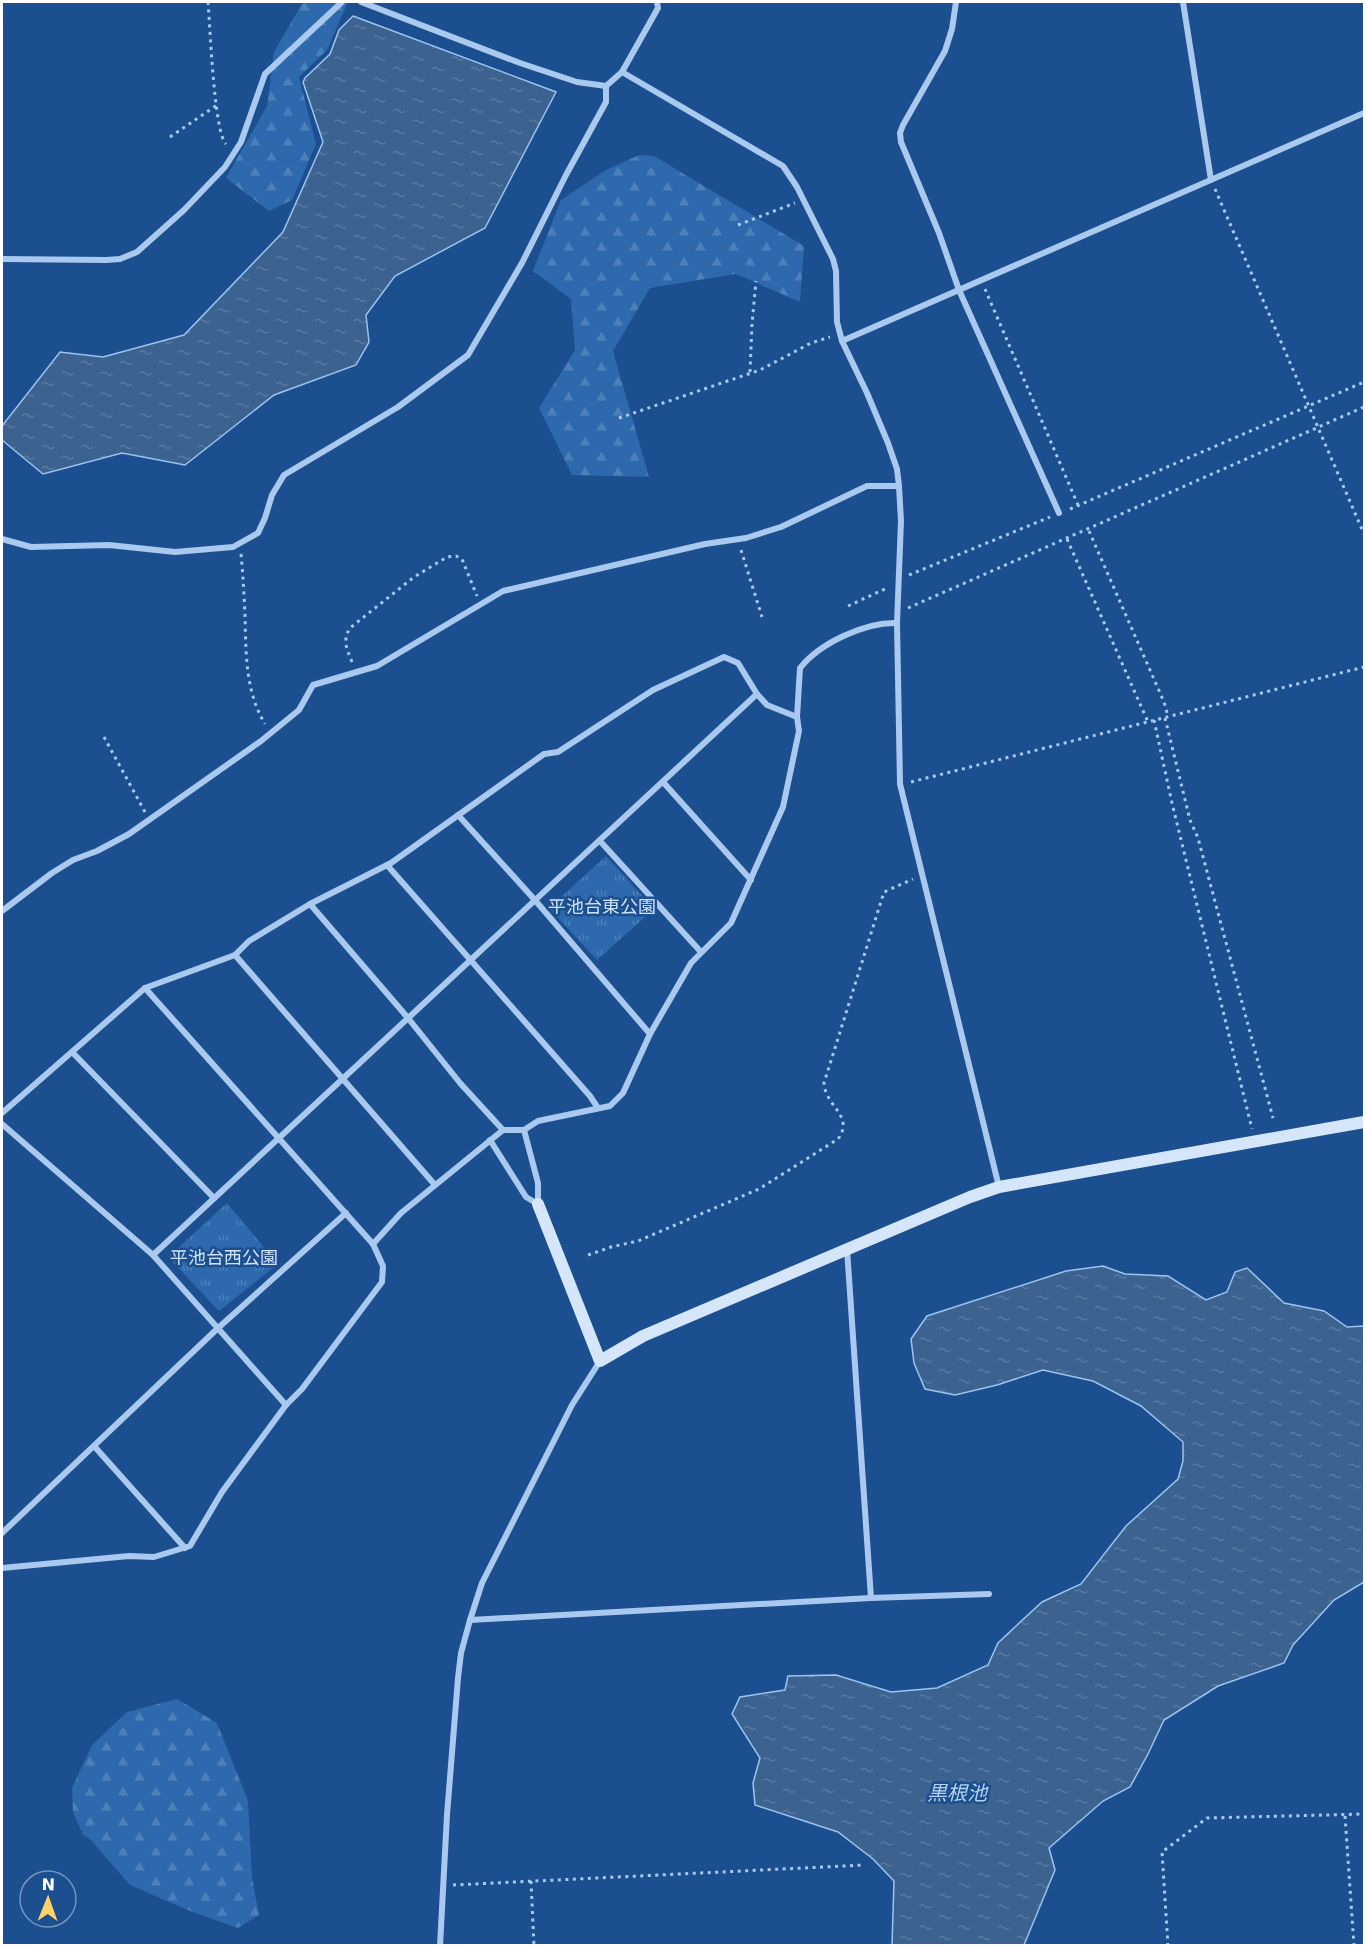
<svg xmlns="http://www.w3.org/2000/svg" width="1366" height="1947" viewBox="0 0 1366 1947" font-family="'DejaVu Sans','Noto Sans JP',sans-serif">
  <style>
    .grass { fill: url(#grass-tufts) }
    .forest { fill: url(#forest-firs) }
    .water { fill: url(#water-ripples); stroke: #9cc4f0; stroke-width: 1.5 }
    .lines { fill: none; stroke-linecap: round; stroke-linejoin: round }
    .path { stroke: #a9c9ee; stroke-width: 3; stroke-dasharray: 3 4.5; stroke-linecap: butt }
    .street { stroke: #a9c9ee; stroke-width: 6 }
    .secondary { stroke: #d6e6fa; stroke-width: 12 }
    .labels { text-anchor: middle; stroke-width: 5; stroke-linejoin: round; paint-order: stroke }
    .park-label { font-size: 18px; fill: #cfe3fa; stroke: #1b4f8f }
    .water-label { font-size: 20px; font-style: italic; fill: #b5d3f5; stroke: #1b4f8f }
  </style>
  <defs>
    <pattern id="grass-tufts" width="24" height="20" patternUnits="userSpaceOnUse" patternTransform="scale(1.5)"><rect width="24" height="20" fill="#2e69ad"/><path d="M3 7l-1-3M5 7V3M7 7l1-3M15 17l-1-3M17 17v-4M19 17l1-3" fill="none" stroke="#4d80b9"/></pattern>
    <pattern id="forest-firs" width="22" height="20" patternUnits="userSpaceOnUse" patternTransform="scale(1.5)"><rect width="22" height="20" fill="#2e69ad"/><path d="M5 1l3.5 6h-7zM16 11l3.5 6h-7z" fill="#4d80b9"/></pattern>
    <pattern id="water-ripples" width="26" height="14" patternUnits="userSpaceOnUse" patternTransform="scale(1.5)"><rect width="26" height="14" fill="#3c6290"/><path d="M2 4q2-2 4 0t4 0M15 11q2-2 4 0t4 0" fill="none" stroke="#597aa1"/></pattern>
  </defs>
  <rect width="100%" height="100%" fill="#1b4f8f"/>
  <g class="grass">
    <polygon points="606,856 654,909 597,960 549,908"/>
    <polygon points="227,1203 278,1264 219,1311 168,1257"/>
  </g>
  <g class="forest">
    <polygon points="303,2 348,2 327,50 299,77 316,144 292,200 269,211 226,178 267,106 274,52"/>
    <polygon points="639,155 654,156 804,246 800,302 736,274 650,288 613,351 649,477 572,475 539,408 575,350 571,299 533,271 561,200 606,170"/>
    <polygon points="177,1699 217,1723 248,1801 252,1878 259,1915 238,1928 195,1913 130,1885 90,1839 83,1835 73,1812 72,1788 92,1745 127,1712"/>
  </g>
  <g class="water">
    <polygon points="353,16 556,92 485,228 395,276 366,315 369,342 356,365 274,395 185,465 122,453 43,474 2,440 2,426 60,352 103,357 184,335 283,232 323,142 303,82 305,78 330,54 339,30"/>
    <polygon points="1103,1266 1125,1274 1168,1276 1206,1300 1227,1292 1235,1272 1247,1268 1284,1303 1324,1311 1347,1327 1364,1326 1364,1582 1334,1600 1293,1645 1284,1663 1218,1686 1164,1720 1148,1754 1130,1787 1103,1801 1049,1848 1055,1870 1024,1945 892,1945 894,1881 873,1859 838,1832 755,1805 753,1783 760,1758 732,1714 740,1697 785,1690 788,1676 836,1675 891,1692 937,1688 988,1665 998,1643 1015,1627 1042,1602 1081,1584 1126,1526 1178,1479 1183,1461 1183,1442 1141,1406 1093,1381 1043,1370 997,1385 955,1395 925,1389 914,1363 911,1339 927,1316 1066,1271"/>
  </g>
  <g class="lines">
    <g class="path">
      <path d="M208 2C210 24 214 133 226 144"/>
      <polyline points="170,137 217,105"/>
      <polyline points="1215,189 1364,534"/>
      <polyline points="738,225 795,203"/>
      <polyline points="985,289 1078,505"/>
      <polyline points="750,372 752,324 756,281"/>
      <polyline points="619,418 760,370 811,343 830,337"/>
      <polyline points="1070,509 1364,382"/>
      <polyline points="1089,531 1164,702 1168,716"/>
      <polyline points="1067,539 1148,722"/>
      <polyline points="741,550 762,617"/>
      <path d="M241 554C243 575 244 595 245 615 246 652 245 691 265 724"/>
      <polyline points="909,575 1050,517"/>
      <polyline points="848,606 887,588"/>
      <polyline points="908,608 1364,407"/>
      <path d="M352 662C347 649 342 641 350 628L414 577 447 557 456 556 462 559 477 596"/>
      <polyline points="1165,718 1190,820 1198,838 1273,1118"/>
      <polyline points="1154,720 1172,803 1252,1129"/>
      <polyline points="104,737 145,812"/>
      <polyline points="911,782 1364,667"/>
      <path d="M588 1255 611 1247 638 1241 759 1189 838 1139C855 1116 825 1106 824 1083L884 892 913 879"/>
      <polyline points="1345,1816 1354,1946"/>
      <polyline points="531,1881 534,1946"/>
      <polyline points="453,1885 865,1865"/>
      <polyline points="1168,1946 1162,1852 1207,1818 1364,1814"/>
    </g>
    <g class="street">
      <polyline points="361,2 520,63 577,82 606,86"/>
      <polyline points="956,2 952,29 945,51 903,125 900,133 901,142 939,233 959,290 1059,513"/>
      <polyline points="1183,2 1211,180"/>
      <polyline points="622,72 783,166 797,187 833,259 836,271 837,322 842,341 867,393 888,443 897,469 899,486 901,521 897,623 900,784 999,1187"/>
      <polyline points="2,259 106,260 120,259 137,252 184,210 225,167 241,142 265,74 342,2"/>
      <polyline points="842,341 1364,113"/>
      <polyline points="2,539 31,547 109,545 175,552 233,547 258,533 265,518 272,495 284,475 398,407 468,355 522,263 566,175 606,102 606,86 622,72 658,8 657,2"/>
      <polyline points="663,782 751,880"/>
      <polyline points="458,815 534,899 650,1034"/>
      <polyline points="600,841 701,952"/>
      <polyline points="387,865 590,1096 598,1108"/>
      <polyline points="310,904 408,1018 460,1083 503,1130"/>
      <polyline points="2,911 52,873 73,860 97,851 129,834 261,741 299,710 313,685 377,666 503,591 705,544 746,538 781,527 867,486 899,486"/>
      <polyline points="235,955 435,1185"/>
      <polyline points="145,988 373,1244"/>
      <polyline points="73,1053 214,1198"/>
      <polyline points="2,1113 145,988 235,955 249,941 310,904 391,863 544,754 558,752 653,690 724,657 738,663 757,694 767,705 797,717"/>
      <polyline points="2,1124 153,1255 286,1405"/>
      <polyline points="490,1140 526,1197 538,1204 538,1183 524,1130"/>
      <polyline points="847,1249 871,1598"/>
      <polyline points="153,1255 757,694"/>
      <polyline points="94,1446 185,1548"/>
      <polyline points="2,1533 217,1329 346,1213"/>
      <path d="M2 1568 129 1556 154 1557 190 1546 222 1492 286 1405 302 1389 382 1282 383 1266 373 1244 401 1213 503 1130H524L538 1121 610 1106 623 1093 650 1034 691 963 731 923 783 807 799 731 797 717 800 668C820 643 865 622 897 623"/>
      <polyline points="470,1620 871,1598 989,1594"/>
      <polyline points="440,1946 447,1815 458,1678 461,1653 470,1620 482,1583 572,1405 600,1361"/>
    </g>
    <polyline class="secondary" points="538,1204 600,1361 643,1336 970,1197 999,1187 1364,1122"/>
  </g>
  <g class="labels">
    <g class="park-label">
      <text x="602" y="913">平池台東公園</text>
      <text x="224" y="1264">平池台西公園</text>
    </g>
    <g class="water-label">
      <text x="957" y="1800">黒根池</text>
    </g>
  </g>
  <rect width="1366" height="1947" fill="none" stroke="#ffffff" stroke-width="6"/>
  <g transform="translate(48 1899) rotate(1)"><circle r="28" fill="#1b4f8f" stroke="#7695bc" stroke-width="1.5"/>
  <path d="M0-4.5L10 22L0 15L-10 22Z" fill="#ffd166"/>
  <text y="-9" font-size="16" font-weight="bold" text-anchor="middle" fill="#ffffff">N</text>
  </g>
</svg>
